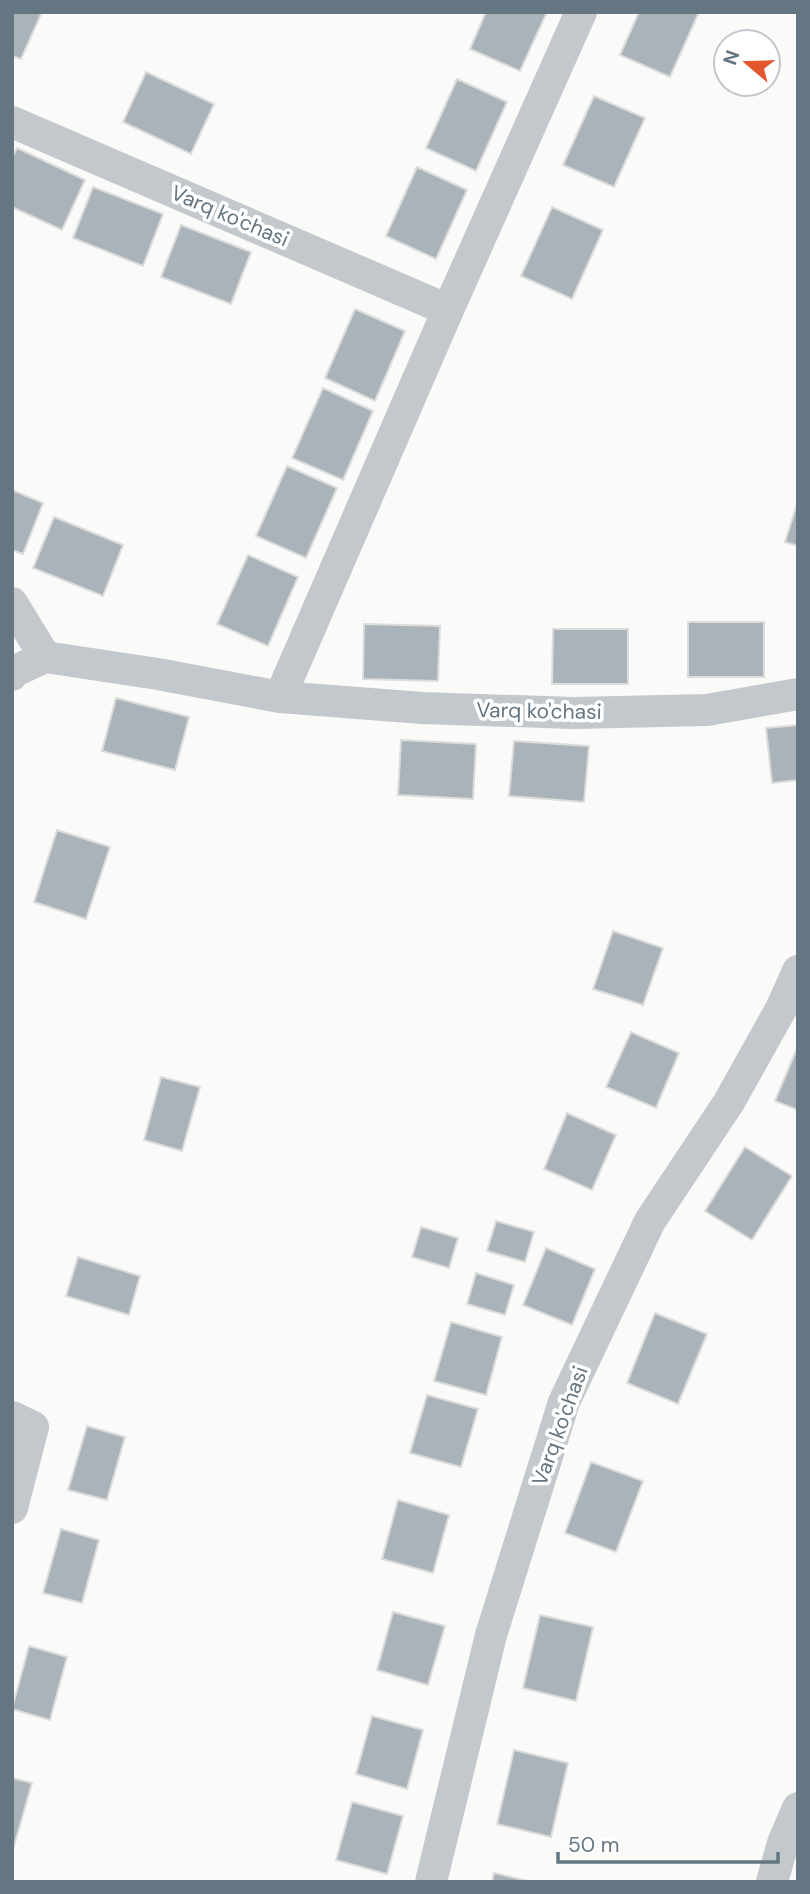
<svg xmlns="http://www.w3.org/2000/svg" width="810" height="1894" viewBox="0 0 810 1894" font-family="'DM Sans',sans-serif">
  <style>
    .building { fill: #aab3b9; stroke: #dcdcda; stroke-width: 2 }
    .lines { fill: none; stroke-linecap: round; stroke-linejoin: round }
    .minor { stroke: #c3c8cc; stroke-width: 32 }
    .labels { text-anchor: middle; stroke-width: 7; stroke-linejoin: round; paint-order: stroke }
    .street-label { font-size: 21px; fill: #657683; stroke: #fff }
  </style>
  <rect width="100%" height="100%" fill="#fafaf8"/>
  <g class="building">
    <polygon points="12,12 42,12 21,59 12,56"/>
    <polygon points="486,12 547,12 520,71 470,49"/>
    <polygon points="639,12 699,12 670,77 620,55"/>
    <polygon points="146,72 214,104 191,154 123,122"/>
    <polygon points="457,79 507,102 476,171 426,148"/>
    <polygon points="594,96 645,118 614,187 563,165"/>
    <polygon points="17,148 85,180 62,230 12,207 12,158"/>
    <polygon points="417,167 467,190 436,259 386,236"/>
    <polygon points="93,187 163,214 143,266 73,238"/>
    <polygon points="552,207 603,230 572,299 521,276"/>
    <polygon points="181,225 251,252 231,304 161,277"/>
    <polygon points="355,309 405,331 375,401 325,378"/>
    <polygon points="323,388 373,411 343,480 292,458"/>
    <polygon points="287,466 337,488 306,558 256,536"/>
    <polygon points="12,490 43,503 23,554 12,550"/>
    <polygon points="798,501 798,546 785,542"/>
    <polygon points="54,517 123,545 103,596 33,568"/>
    <polygon points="248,555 298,577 268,646 217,624"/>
    <rect x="688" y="622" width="76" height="55"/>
    <polygon points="364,624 440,626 438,681 363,679"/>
    <polygon points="553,629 628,629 628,684 552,684"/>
    <polygon points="116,698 189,717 175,770 102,751"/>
    <polygon points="798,725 798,780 772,783 766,728"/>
    <polygon points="401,740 476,744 473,799 398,795"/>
    <polygon points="514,741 589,746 584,802 509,796"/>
    <polygon points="57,830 110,847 86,919 34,902"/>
    <polygon points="613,931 663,948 643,1005 593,989"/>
    <polygon points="631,1032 679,1053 656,1108 606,1087"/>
    <polygon points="798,1046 798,1110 775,1101"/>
    <polygon points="161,1077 200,1087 182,1151 144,1140"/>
    <polygon points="567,1113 616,1135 592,1190 544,1169"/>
    <polygon points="745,1147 792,1176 752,1240 705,1211"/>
    <polygon points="496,1221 534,1232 525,1262 487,1251"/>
    <polygon points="421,1227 458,1238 449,1268 412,1257"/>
    <polygon points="546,1248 595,1269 572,1325 523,1305"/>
    <polygon points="78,1257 140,1276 129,1315 66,1296"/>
    <polygon points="476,1273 514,1285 505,1315 467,1304"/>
    <polygon points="655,1313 707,1334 678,1404 627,1383"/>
    <polygon points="451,1322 502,1337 486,1395 434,1381"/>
    <polygon points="427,1395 478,1409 461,1467 410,1453"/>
    <polygon points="87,1426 125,1437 107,1500 68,1490"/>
    <polygon points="591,1462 643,1481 616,1552 565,1533"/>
    <polygon points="398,1500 449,1515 433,1573 382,1559"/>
    <polygon points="61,1529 99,1540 82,1603 43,1593"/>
    <polygon points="393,1612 445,1626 428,1685 377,1670"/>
    <polygon points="540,1615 593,1627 576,1701 523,1688"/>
    <polygon points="29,1646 67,1657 50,1720 12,1709"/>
    <polygon points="372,1716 423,1730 407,1789 356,1774"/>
    <polygon points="514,1750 568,1763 551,1837 497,1824"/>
    <polygon points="12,1778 32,1783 14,1846 12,1846"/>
    <polygon points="352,1802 403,1816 387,1874 336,1860"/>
    <polygon points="494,1873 532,1882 492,1882"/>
  </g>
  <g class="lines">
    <g class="minor">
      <polyline points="12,122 448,310"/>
      <polyline points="12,603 45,657"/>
      <polyline points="12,675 15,671 45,657 158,674 280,697 448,310 581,12"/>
      <polyline points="280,697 422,708 573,713 707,710 798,694"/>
      <polyline points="12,1417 33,1427 12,1508"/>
      <polyline points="431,1882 491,1635 564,1402 650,1221 729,1102 781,1009 798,971"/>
      <polyline points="772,1882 783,1843 798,1808"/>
    </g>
  </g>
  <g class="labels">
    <g class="street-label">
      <text transform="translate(230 216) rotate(23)" y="7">Varq ko'chasi</text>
      <text transform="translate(539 711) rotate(1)" y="7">Varq ko'chasi</text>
      <text transform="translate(560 1426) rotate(-70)" y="7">Varq ko'chasi</text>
    </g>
  </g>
  <rect width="810" height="1894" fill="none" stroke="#657683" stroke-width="28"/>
  <g transform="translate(747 63) rotate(289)"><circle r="33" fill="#ffffff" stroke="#c1c8cd" stroke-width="2"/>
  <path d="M0-5L12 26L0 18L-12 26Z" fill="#e4572e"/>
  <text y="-10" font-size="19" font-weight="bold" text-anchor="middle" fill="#657683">N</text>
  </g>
  <path d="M558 1852v10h220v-10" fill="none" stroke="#657683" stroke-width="3.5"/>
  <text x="568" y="1852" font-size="21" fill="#657683" stroke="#ffffff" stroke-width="5" paint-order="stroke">50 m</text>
</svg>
